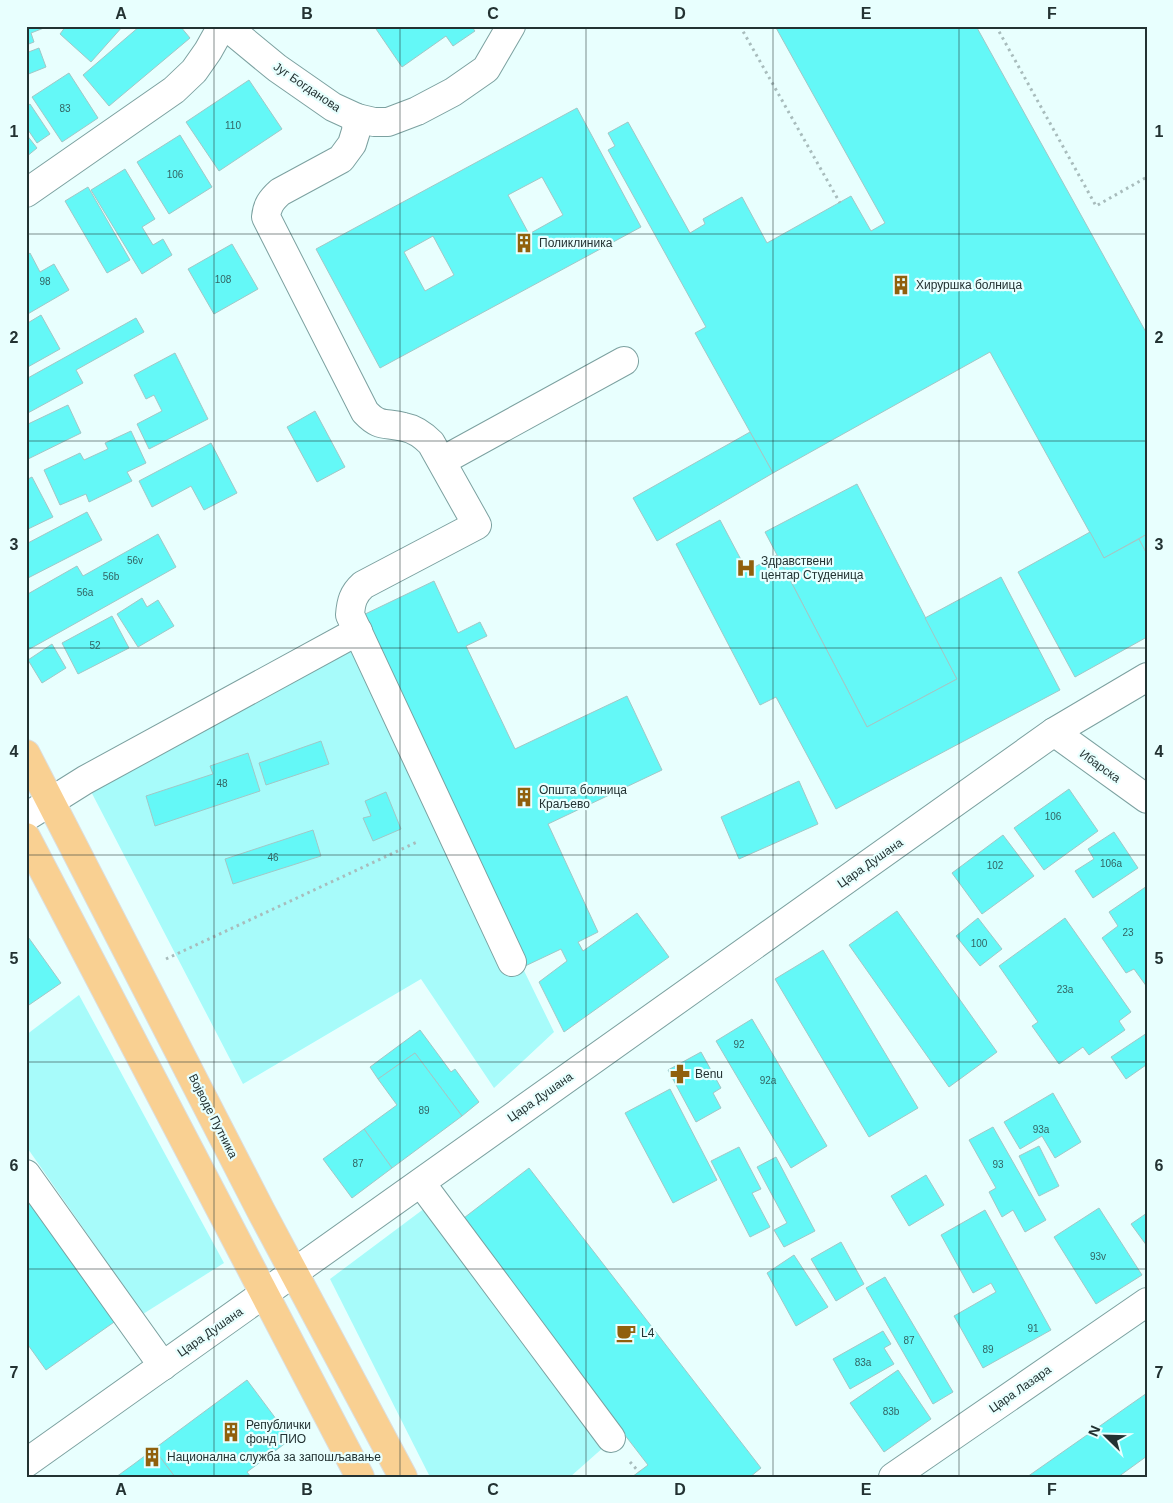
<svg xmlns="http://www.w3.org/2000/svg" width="1173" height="1503" viewBox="0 0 1173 1503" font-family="Helvetica,sans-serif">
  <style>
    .green { fill: #a7fbfa }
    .building { fill: #64f8f7; stroke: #a1c7c6; fill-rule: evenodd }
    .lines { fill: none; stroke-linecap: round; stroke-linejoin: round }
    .minor-casing { stroke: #7ca1a0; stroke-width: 30 }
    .major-casing { stroke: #dcdede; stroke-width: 30 }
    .path { stroke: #a8bcbc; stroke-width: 3; stroke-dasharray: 2.5 4; stroke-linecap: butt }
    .minor { stroke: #fff; stroke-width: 28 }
    .major { stroke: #f9d092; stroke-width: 28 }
    .grid { fill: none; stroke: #233232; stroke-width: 1; stroke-opacity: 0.55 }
    .labels { text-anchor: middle; stroke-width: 4.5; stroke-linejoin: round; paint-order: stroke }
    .number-label { font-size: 10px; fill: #336463 }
    .street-label { font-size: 12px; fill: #233232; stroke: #e8fffe }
    .poi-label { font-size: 12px; fill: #233232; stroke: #e8fffe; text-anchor: start }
    .neatline { fill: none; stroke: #233232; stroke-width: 2 }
    .grid-label { font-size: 16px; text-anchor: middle; font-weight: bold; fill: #233232 }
  </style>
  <rect width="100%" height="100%" fill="#e8fffe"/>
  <g class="green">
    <polygon points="358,631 554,1032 494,1088 421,979 243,1084 85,780"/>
    <polygon points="79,995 224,1263 143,1314 26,1146 26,1035"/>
    <polygon points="429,1205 605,1446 570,1477 430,1477 330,1279"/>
  </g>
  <g class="building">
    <polygon points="26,26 49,26 31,33 34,42 26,45"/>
    <polygon points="66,26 123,26 91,62 60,34"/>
    <polygon points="140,26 180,26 190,38 109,106 83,75"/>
    <polygon points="374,26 471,26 475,31 453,46 446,36 402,67"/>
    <polygon points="775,26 976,26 1147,334 1147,534 1104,558 990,352 773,473 695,333 706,327 608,150 615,146 608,133 628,122 690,233 705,224 703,219 742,197 767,243 851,196 871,231 885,223"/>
    <polygon points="39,48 46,67 26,75 26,53"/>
    <polygon points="69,73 98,118 62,142 32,97"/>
    <polygon points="249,80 282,129 219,171 186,122"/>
    <polygon points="30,104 50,134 37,143 26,127 26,107"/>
    <path d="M577 108 641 227 380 368 316 249ZM542 177 563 215 529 234 508 195ZM433 236 454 275 425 291 404 252Z"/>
    <polygon points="26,134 37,148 26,157"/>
    <polygon points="180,135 212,187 169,214 137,162"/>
    <polygon points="125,169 155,219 142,227 153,245 163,239 172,255 142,274 91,190"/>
    <polygon points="88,187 130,260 107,273 65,201"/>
    <polygon points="232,244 258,289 214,314 188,269"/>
    <polygon points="30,253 40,272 54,264 69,290 26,315 26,256"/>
    <polygon points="41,315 60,349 26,368 26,324"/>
    <polygon points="136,318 144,332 76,370 83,383 26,414 26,379"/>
    <polygon points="175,353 208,419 149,449 137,424 162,411 154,395 146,399 134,375"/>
    <polygon points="68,405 81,433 26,460 26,425"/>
    <polygon points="315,411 345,467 317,482 287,427"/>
    <polygon points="131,431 146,463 127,472 132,481 89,502 86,494 60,505 44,470 80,453 84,460 108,449 105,443"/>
    <polygon points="750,432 773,473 657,541 633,498"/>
    <polygon points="211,443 237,493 204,510 191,486 152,507 139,481"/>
    <polygon points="32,477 53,517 26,530 26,480"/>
    <polygon points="857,484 957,679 867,727 765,532"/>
    <polygon points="87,512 102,540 26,579 26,544"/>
    <polygon points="720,520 747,571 777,555 867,727 957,679 925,618 1001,577 1060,690 836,809 776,697 760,705 676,544"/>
    <polygon points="1090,532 1104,558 1139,539 1147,554 1147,637 1075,677 1018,572"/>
    <polygon points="158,534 176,567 26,651 26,595 77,566 83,576"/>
    <polygon points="1147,534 1147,554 1139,539"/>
    <polygon points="434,581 458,633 480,622 487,636 466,646 515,749 627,696 662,770 548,824 598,932 578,942 583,951 637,913 669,957 564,1032 539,982 567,961 561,949 523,967 359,617"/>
    <polygon points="142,598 147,607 158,600 174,626 138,647 117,614"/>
    <polygon points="112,616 129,648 78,674 62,643"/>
    <polygon points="52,644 66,668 42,683 28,660"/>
    <polygon points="321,741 329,764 266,785 259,763"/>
    <polygon points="248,753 260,791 155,826 146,796 213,774 210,766"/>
    <polygon points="799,781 818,824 739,859 721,817"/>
    <polygon points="1069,789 1098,831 1044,870 1014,828"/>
    <polygon points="386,792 401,829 373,841 363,818 371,816 365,801"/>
    <polygon points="313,830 321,856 233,884 225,859"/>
    <polygon points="1114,832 1138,868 1093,898 1075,871 1094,859 1088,849"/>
    <polygon points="1003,835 1034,876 982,914 952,873"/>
    <polygon points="1147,886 1147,987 1134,969 1126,973 1102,938 1118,926 1109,912"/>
    <polygon points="897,911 997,1052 949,1087 849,945"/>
    <polygon points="978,918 1002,949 980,966 956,936"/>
    <polygon points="1065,918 1131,1012 1119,1021 1125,1030 1089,1055 1083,1047 1059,1064 1032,1026 1038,1022 999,966"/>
    <polygon points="26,934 61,983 26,1007"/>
    <polygon points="823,950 918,1108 869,1137 775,979"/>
    <polygon points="752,1019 827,1146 791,1168 716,1041"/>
    <polygon points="420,1030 451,1072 455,1069 479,1102 462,1116 415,1053 378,1079 370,1067"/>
    <polygon points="1147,1033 1147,1067 1146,1065 1126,1079 1111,1057"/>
    <polygon points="701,1052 721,1088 713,1093 721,1108 696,1122 668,1070"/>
    <polygon points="415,1053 462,1116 392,1168 364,1129 397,1105 378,1079"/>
    <polygon points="670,1089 717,1180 673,1203 625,1113"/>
    <polygon points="1053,1093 1081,1142 1055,1158 1042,1136 1020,1149 1004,1122"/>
    <polygon points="993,1127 1046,1220 1025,1232 1013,1210 1002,1217 989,1192 996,1188 969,1140"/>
    <polygon points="364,1129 392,1168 352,1198 323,1159"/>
    <polygon points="1039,1146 1059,1186 1039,1196 1019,1156"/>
    <polygon points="739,1147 761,1189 752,1193 770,1227 750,1237 711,1161"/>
    <polygon points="776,1157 815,1231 784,1247 774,1230 787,1223 757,1167"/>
    <polygon points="529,1168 761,1468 750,1477 632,1477 648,1465 460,1221"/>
    <polygon points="926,1175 944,1205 909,1226 891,1196"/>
    <polygon points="26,1191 117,1320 46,1370 26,1342"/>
    <polygon points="1099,1208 1142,1275 1096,1304 1054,1237"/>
    <polygon points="985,1210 1051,1330 983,1368 954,1316 996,1292 991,1283 973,1293 941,1235"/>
    <polygon points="1147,1213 1147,1246 1131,1224"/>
    <polygon points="841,1242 864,1284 836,1301 811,1259"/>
    <polygon points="794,1255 828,1307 796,1326 767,1273"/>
    <polygon points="885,1277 953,1392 933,1404 866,1288"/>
    <polygon points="883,1331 891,1344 884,1348 894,1364 850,1389 833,1359"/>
    <polygon points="898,1370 931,1419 884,1452 850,1403"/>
    <polygon points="247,1380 291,1439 247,1472 251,1477 175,1477 154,1449"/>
    <polygon points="1147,1393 1147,1456 1118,1477 1027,1477"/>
    <polygon points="154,1449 175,1477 116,1477 134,1464"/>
  </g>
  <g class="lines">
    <defs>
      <g id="minor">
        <polyline points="226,26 277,68 333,107 357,118 374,122 388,122 417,111 453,92 486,69 511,26"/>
        <path d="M357 118 356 131 352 144 341 159 280 192C271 200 267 206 266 217L365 412C380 428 385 422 404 427 415 429 423 435 431 443L477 525 363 585C353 594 351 602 350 615L512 962"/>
        <polyline points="26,193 174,90 194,71 208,51 222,26"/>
        <polyline points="442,461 624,361"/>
        <polyline points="1054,732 1147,799"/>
        <polyline points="26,817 85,780 358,631"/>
        <polyline points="26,1174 163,1366"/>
        <polyline points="421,1183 611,1438"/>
        <polyline points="26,1463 1054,732 1147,677"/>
        <polyline points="893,1477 1147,1302"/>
      </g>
      <g id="major">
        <polyline points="26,754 261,1211 403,1477"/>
        <polyline points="26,837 360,1477"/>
      </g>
    </defs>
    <use href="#minor" class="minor-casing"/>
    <use href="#major" class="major-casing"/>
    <g class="path">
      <polyline points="740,26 840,203"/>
      <polyline points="996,26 1096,206 1147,177"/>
      <polyline points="166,959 419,841"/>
      <polyline points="630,1462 639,1472"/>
    </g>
    <use href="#minor" class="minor"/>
    <use href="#major" class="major"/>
  </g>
  <path class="grid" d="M214 26V1477M400 26V1477M586 26V1477M773 26V1477M959 26V1477M26 234H1147M26 441H1147M26 648H1147M26 855H1147M26 1062H1147M26 1269H1147"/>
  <defs>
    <symbol id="building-bare" viewBox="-9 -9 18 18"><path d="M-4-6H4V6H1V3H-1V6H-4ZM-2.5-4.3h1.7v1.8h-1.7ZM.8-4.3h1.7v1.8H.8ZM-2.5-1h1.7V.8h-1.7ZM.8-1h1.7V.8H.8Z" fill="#90600c" stroke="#e8fffe" stroke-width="2.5" paint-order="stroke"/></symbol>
    <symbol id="hospital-bare" viewBox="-9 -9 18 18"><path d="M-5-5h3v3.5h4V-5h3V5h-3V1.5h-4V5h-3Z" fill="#90600c" stroke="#e8fffe" stroke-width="2.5" paint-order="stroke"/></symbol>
    <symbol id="pharmacy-bare" viewBox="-9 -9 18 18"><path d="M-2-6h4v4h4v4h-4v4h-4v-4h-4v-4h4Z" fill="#90600c" stroke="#e8fffe" stroke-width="2.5" paint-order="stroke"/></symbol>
    <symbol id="cafe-bare" viewBox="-9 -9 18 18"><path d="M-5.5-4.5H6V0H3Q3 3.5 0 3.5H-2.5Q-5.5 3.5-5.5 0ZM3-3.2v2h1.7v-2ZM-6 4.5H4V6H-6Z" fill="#90600c" stroke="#e8fffe" stroke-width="2.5" paint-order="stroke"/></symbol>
  </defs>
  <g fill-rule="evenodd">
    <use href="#building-bare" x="510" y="229" width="28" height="28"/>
    <use href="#building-bare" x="887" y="271" width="28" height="28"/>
    <use href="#hospital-bare" x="732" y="554" width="28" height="28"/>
    <use href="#building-bare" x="510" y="783" width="28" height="28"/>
    <use href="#pharmacy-bare" x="666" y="1060" width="28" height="28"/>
    <use href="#cafe-bare" x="612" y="1319" width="28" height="28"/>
    <use href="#building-bare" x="217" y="1418" width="28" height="28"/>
    <use href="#building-bare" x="138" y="1443" width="28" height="28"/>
  </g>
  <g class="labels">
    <g class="number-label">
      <text x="65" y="112">83</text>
      <text x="233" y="129">110</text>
      <text x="175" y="178">106</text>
      <text x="223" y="283">108</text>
      <text x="45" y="285">98</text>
      <text x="135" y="564">56v</text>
      <text x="111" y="580">56b</text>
      <text x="85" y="596">56a</text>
      <text x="95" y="649">52</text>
      <text x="222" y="787">48</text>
      <text x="1053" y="820">106</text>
      <text x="273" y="861">46</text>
      <text x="1111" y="867">106a</text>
      <text x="995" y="869">102</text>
      <text x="1128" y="936">23</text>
      <text x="979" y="947">100</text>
      <text x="1065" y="993">23a</text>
      <text x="739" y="1048">92</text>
      <text x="768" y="1084">92a</text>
      <text x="424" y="1114">89</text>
      <text x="1041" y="1133">93a</text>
      <text x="358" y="1167">87</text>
      <text x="998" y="1168">93</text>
      <text x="1098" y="1260">93v</text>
      <text x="1033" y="1332">91</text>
      <text x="909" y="1344">87</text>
      <text x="988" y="1353">89</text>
      <text x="863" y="1366">83a</text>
      <text x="891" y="1415">83b</text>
    </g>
    <g class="street-label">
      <text transform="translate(307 87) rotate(34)" y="4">Југ Богданова</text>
      <text transform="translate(1100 766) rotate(36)" y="4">Ибарска</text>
      <text transform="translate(870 863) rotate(-35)" y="4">Цара Душана</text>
      <text transform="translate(540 1097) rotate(-35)" y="4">Цара Душана</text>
      <text transform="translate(213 1116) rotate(63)" y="4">Војводе Путника</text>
      <text transform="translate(210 1332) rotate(-35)" y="4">Цара Душана</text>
      <text transform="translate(1020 1389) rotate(-35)" y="4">Цара Лазара</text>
    </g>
    <g class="poi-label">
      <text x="539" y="247">Поликлиника</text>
      <text x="916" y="289">Хируршка болница</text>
      <text x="761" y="565">Здравствени<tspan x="761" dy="14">центар Студеница</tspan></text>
      <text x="539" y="794">Општа болница<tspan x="539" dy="14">Краљево</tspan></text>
      <text x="695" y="1078">Benu</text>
      <text x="641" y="1337">L4</text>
      <text x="246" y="1429">Републички<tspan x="246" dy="14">фонд ПИО</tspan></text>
      <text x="167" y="1461">Национална служба за запошљавање</text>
    </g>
  </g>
  <rect width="1173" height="1503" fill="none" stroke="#e8fffe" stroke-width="55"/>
  <g transform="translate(1106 1436) rotate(293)" stroke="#e8fffe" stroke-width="4" paint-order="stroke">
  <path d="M0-4L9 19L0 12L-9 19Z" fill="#233232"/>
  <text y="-8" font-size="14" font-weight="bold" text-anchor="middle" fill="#233232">N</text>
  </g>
  <rect x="28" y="28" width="1118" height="1448" class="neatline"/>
  <g class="grid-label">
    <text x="121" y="19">A</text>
    <text x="307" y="19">B</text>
    <text x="493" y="19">C</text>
    <text x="680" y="19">D</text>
    <text x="866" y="19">E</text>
    <text x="1052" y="19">F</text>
    <text x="14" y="137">1</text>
    <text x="1159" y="137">1</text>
    <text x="14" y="343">2</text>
    <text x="1159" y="343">2</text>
    <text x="14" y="550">3</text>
    <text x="1159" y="550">3</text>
    <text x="14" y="757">4</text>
    <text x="1159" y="757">4</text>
    <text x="14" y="964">5</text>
    <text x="1159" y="964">5</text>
    <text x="14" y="1171">6</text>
    <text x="1159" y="1171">6</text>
    <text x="14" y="1378">7</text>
    <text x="1159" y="1378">7</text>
    <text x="121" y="1495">A</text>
    <text x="307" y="1495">B</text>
    <text x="493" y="1495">C</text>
    <text x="680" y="1495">D</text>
    <text x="866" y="1495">E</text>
    <text x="1052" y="1495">F</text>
  </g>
</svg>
